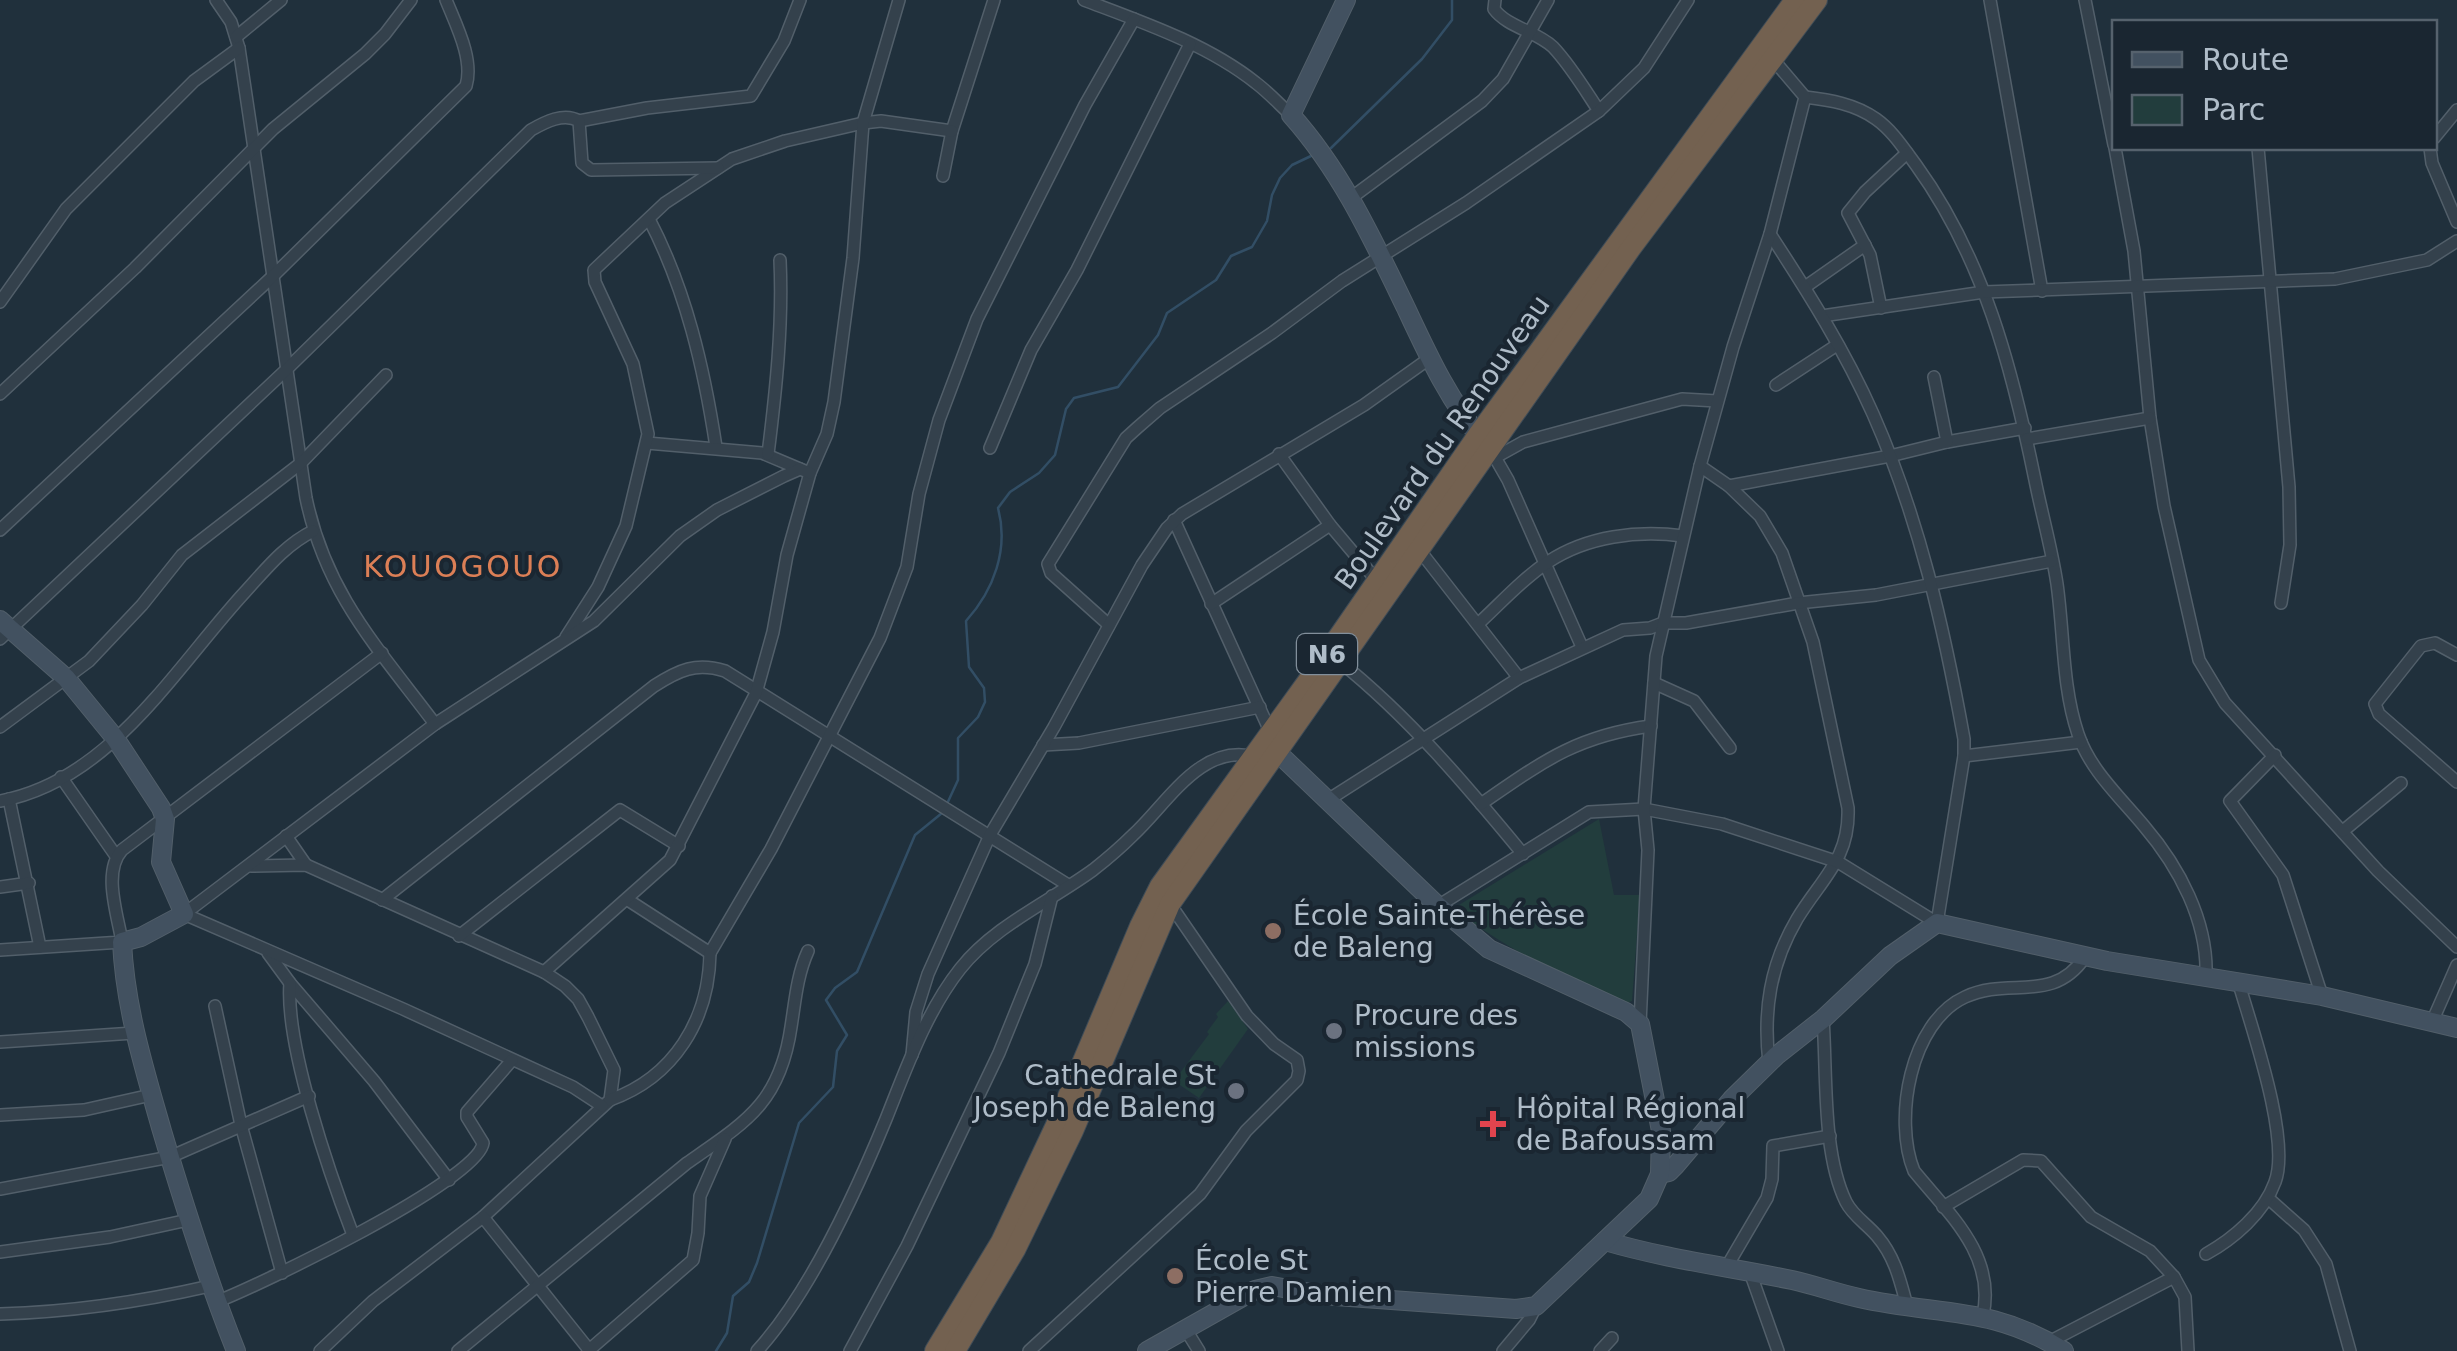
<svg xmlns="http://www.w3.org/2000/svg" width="2457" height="1351" viewBox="0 0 2457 1351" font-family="'DejaVu Sans',sans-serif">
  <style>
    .green { fill: #223d3d }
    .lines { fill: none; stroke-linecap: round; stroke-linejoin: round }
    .stream { stroke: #324e65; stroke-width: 2.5 }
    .street-casing { stroke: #525f6a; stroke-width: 14 }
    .secondary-casing { stroke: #525f6a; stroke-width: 20 }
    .highway-casing { stroke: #3f4c57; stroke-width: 22 }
    .street { stroke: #34414c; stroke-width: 11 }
    .secondary { stroke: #425160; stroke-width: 18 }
    .highway { stroke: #736150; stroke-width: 20 }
    .education-dot { fill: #8d6e63; stroke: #1a2631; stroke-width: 4 }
    .worship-dot { fill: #6b7280; stroke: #1a2631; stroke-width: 4 }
    .health-dot { fill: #e0444e; stroke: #1a2631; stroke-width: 4 }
    .labels { text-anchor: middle; stroke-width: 8; stroke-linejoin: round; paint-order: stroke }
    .shield { fill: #1a2631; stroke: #828f9b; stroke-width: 2.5 }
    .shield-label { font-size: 25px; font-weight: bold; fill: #afbcc8 }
    .street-label { font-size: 28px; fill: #afbcc8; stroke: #1a2631 }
    .poi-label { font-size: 28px; fill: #afbcc8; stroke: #1a2631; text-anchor: start }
    .neighbourhood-label { font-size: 30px; letter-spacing: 2.5px; fill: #dc7f56; stroke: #1a2631 }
  </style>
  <rect width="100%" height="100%" fill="#20303c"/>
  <g class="green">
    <path d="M1599 819 1614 895H1640L1632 1001 1626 1003C1566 978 1504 949 1454 908Z"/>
    <polygon points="1228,1001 1248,1029 1199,1098 1174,1081 1209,1034 1207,1032 1218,1017 1216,1014"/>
  </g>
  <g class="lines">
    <g class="stream">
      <polyline points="1331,148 1422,59 1452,20 1452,0"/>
      <path d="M946 806 958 780V738L978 717 985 702 984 688 969 667 966 621C994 590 1009 549 998 508L1010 492 1039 473 1055 455 1066 409 1074 398 1118 387 1158 335 1167 313 1216 280 1231 256 1252 247 1267 221 1272 195 1280 178 1292 165 1311 156"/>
      <polyline points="716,1351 727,1333 733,1296 749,1282 757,1263 799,1123 833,1087 837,1051 847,1035 826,1000 835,988 857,972 915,835 942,813"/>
    </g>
    <defs>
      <g id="street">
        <path d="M216 0 231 22 239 48 306 498C326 594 378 648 435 724"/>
        <path d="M1084 0C1142 22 1207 44 1256 83 1268 92 1279 104 1291 115"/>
        <path d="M1495 0 1494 9C1507 27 1536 31 1553 47 1571 66 1585 90 1599 111"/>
        <polyline points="1990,0 2042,291"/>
        <polyline points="2085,0 2114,145"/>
        <polyline points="236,37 281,0"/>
        <path d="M1805 97C1830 100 1855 104 1876 119 1893 131 1904 149 1916 165 1984 259 2012 368 2035 480 2042 515 2052 550 2057 584 2064 633 2062 687 2078 734 2090 770 2120 797 2144 826 2179 867 2208 921 2206 976"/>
        <polyline points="579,121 647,108 751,96 784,41 800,0"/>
        <polyline points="2434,138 2457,110"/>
        <polyline points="2115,148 2134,251 2150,418 2164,506 2199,660 2225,703 2378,871 2457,947"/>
        <polyline points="2258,148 2289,487 2290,545 2281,603"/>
        <polyline points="2430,148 2432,163 2457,222"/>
        <polyline points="943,176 952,131 994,0"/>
        <polyline points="1351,198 1482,101 1503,79 1548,0"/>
        <path d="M649 219C686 290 704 368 716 447"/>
        <polyline points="1805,287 1865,245"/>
        <polyline points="0,302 66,209 194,81 239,48"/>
        <polyline points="1881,308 1870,255 1848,213 1865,192 1907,153"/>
        <polyline points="1822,316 1984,292 2335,279 2427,260 2457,241"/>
        <polyline points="1776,385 1837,345"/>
        <polyline points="0,394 135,268 273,129 365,54 385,34 411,0"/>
        <polyline points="2027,439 2150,418"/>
        <polyline points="1947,442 2025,428"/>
        <polyline points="647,443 762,453 800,469"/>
        <polyline points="990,448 1031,350 1077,270 1190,44"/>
        <path d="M768 454C776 390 783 325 780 260"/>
        <polyline points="1279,454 1330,525 1378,582"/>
        <polyline points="1493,454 1508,480 1582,647"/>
        <polyline points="1496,457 1523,442 1682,399 1717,401"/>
        <path d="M1700 466 1729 486 1760 516 1782 553 1813 642 1848 808C1850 859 1821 879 1797 919 1770 965 1763 1011 1769 1063"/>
        <polyline points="1729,486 1890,456 1947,442 1934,377"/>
        <polyline points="1174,520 1270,731"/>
        <path d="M0 530 272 277 466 86C474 59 456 25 446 0"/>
        <polyline points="1417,547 1519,678"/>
        <polyline points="1211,604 1330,525"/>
        <path d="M1478 624C1500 604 1523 578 1548 562 1587 536 1638 530 1683 536"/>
        <polyline points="1109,625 1051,573 1048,564 1126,438 1137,428 1160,408 1272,333 1342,281 1466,203 1599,111 1644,68 1688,0"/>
        <polyline points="566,637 598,587 626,526 648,434 633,364 595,282 594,270 665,203 732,159 785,141 863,123 881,121 952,131"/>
        <path d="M0 639 288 368 531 130C545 122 564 112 579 121L582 163 591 170 718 168"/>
        <polyline points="2457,655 2435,643 2421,646 2375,704 2379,714 2457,782"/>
        <path d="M1339 661C1409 717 1466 785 1523 854"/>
        <polyline points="1654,683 1694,701 1730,748"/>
        <polyline points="0,727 89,661 142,605 182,555 301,463 386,375"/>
        <polyline points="1043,745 1079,743 1260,707"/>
        <polyline points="2275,755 2230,801 2283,875 2322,996"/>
        <polyline points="1964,756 2081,742"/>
        <polyline points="61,777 116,856"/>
        <polyline points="9,799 40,947"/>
        <polyline points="1328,800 1519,678 1623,630 1650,628 1663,623 1686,623 1798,603 1876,595 2052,561"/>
        <path d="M0 801C110 781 175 668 245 592 266 569 285 545 313 531"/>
        <path d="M1481 804C1542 762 1576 736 1651 726"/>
        <polyline points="2343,831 2401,783"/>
        <polyline points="286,836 306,865"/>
        <polyline points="251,866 306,865 544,972 565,986 578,999 588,1017 614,1070 610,1100 483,1217 373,1301 320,1351"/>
        <polyline points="0,887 29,883"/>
        <path d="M382 900 654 686C679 670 696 662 725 671L1068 885"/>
        <polyline points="628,900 710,953 771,849 880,638 907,567 919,494 939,420 977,319 1085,105 1134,19"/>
        <path d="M1438 906 1589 812 1644 809 1722 824 1838 862 1937 923 1964 756V739C1944 628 1919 518 1873 414 1845 351 1808 292 1770 234"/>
        <polyline points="459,936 620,810 679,846"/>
        <path d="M0 950 122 942C118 916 102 872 122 850L382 653"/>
        <polyline points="268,953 290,983 374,1081 449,1180"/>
        <polyline points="544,972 670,860 756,693 773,632 787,555 810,473 827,434 834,402 853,258 863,123 899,0"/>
        <path d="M290 983C285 1045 330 1175 353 1235"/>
        <polyline points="215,1006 241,1125 282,1273"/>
        <path d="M1823 1019C1827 1074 1822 1153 1846 1202 1853 1216 1867 1224 1877 1236 1895 1257 1900 1280 1907 1306"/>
        <polyline points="2432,1022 2457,965"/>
        <polyline points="1640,1024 1648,850 1644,809 1656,656 1700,466 1733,347 1770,234 1805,97 1771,57"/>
        <polyline points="0,1042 134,1033"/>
        <polyline points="912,1055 916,1012 928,974 990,835 1054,727 1142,565 1167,528 1182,514 1364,405 1430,358"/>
        <path d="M610 1100C674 1077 709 1020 710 953"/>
        <polyline points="602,1106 573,1087 403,1009 184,914 435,724 594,621 680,536 717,510 784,476 800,469 810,473"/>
        <polyline points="0,1115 84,1110 151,1095"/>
        <polyline points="0,1189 170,1157 309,1096"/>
        <polyline points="2268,1198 2304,1230 2326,1264 2350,1351"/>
        <polyline points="1943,1207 2023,1160 2041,1161 2091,1217 2150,1251 2174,1277 2185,1297 2188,1351"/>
        <polyline points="483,1217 590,1351"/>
        <polyline points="0,1252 110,1237 188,1220"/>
        <path d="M2206 1254C2233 1239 2264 1213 2275 1182 2291 1140 2252 1029 2239 984"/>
        <polyline points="1726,1268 1767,1198 1772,1179 1773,1146 1830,1136"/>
        <polyline points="1750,1272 1778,1351"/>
        <path d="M216 1302C258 1286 479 1180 483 1143L467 1117V1112L512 1060"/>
        <path d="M0 1314C72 1312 140 1302 210 1286"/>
        <path d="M1983 1315C1996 1255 1949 1214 1914 1171 1893 1120 1910 1022 1965 997 2009 976 2052 1005 2085 957"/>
        <polyline points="1186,1330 1199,1351"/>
        <polyline points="2049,1342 2174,1277"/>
        <path d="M458 1351 687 1163C746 1122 780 1103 791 1027 795 1002 797 975 808 951"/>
        <polyline points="588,1351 693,1260 698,1233 700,1196 725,1139"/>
        <path d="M757 1351C810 1293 856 1192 886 1119 906 1069 926 1012 960 969 994 926 1049 902 1093 870 1107 859 1121 847 1133 835 1167 804 1201 742 1255 757"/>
        <polyline points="850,1351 907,1246 999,1053 1035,964 1052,896"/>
        <polyline points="1029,1351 1200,1194 1246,1131 1297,1080 1299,1071 1297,1060 1274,1044 1247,1016 1170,904"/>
        <polyline points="1503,1351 1529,1320 1536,1306"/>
        <polyline points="1600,1351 1612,1338"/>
      </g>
      <g id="secondary">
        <path d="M1346 0 1291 115C1342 172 1373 240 1406 308 1428 355 1450 403 1484 442"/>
        <path d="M0 620 66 678 115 738 161 808 165 819 161 862 184 914 141 937 122 942C125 1007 144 1068 162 1131 184 1205 207 1279 236 1351"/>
        <polyline points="1660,1174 1669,1172 1675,1166 1732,1099 1776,1056 1823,1019 1890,956 1937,923 2107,961 2322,996 2457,1028"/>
        <path d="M1605 1241C1666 1259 1729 1267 1792 1280 1815 1285 1836 1293 1859 1298 1938 1316 1991 1305 2064 1351"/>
        <polyline points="1147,1351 1255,1290 1272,1286 1322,1295 1516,1309 1536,1306 1649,1199 1660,1174 1661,1131 1640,1024 1626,1012 1489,949 1438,906 1277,752 1273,740"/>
      </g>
      <g id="highway">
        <polyline points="935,1351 1001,1242 1056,1125 1140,926 1160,886 1310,678 1478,435 1795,0"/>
        <polyline points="955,1351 1015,1250 1073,1131 1170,904 1631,248 1817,0"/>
      </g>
    </defs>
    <use href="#street" class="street-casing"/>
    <use href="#secondary" class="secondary-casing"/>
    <use href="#highway" class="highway-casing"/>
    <use href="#street" class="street"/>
    <use href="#secondary" class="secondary"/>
    <use href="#highway" class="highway"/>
  </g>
  <g class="education-dot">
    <circle cx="1273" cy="931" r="10"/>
    <circle cx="1175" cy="1276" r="10"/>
  </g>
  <g class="worship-dot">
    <circle cx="1334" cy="1031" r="10"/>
    <circle cx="1236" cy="1091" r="10"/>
  </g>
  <path class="health-dot" d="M1488 1109h10v10h10v10h-10v10h-10v-10h-10v-10h10z"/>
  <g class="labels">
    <rect class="shield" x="1297" y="634" width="60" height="40" rx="8"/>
    <g class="shield-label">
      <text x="1327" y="663">N6</text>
    </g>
    <g class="street-label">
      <text transform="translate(1442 442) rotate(-55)" y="10">Boulevard du Renouveau</text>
    </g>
    <g class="poi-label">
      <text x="1293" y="925">École Sainte-Thérèse<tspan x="1293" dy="32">de Baleng</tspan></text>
      <text x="1354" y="1025">Procure des<tspan x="1354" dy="32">missions</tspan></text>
      <text x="1216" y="1085" text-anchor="end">Cathedrale St<tspan x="1216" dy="32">Joseph de Baleng</tspan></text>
      <text x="1516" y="1118">Hôpital Régional<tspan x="1516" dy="32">de Bafoussam</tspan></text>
      <text x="1195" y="1270">École St<tspan x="1195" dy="32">Pierre Damien</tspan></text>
    </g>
    <g class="neighbourhood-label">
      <text x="463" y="577">KOUOGOUO</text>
    </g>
  </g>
  <rect x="2112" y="20" width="325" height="130" fill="#1a2631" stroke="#56626d" stroke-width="2.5"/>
  <rect x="2132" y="52" width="50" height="15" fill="#425160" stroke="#56626d" stroke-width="2.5"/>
  <text x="2202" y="70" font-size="30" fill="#afbcc8">Route</text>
  <rect x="2132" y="95" width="50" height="30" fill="#223d3d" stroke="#56626d" stroke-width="2.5"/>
  <text x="2202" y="120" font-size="30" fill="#afbcc8">Parc</text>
</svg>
